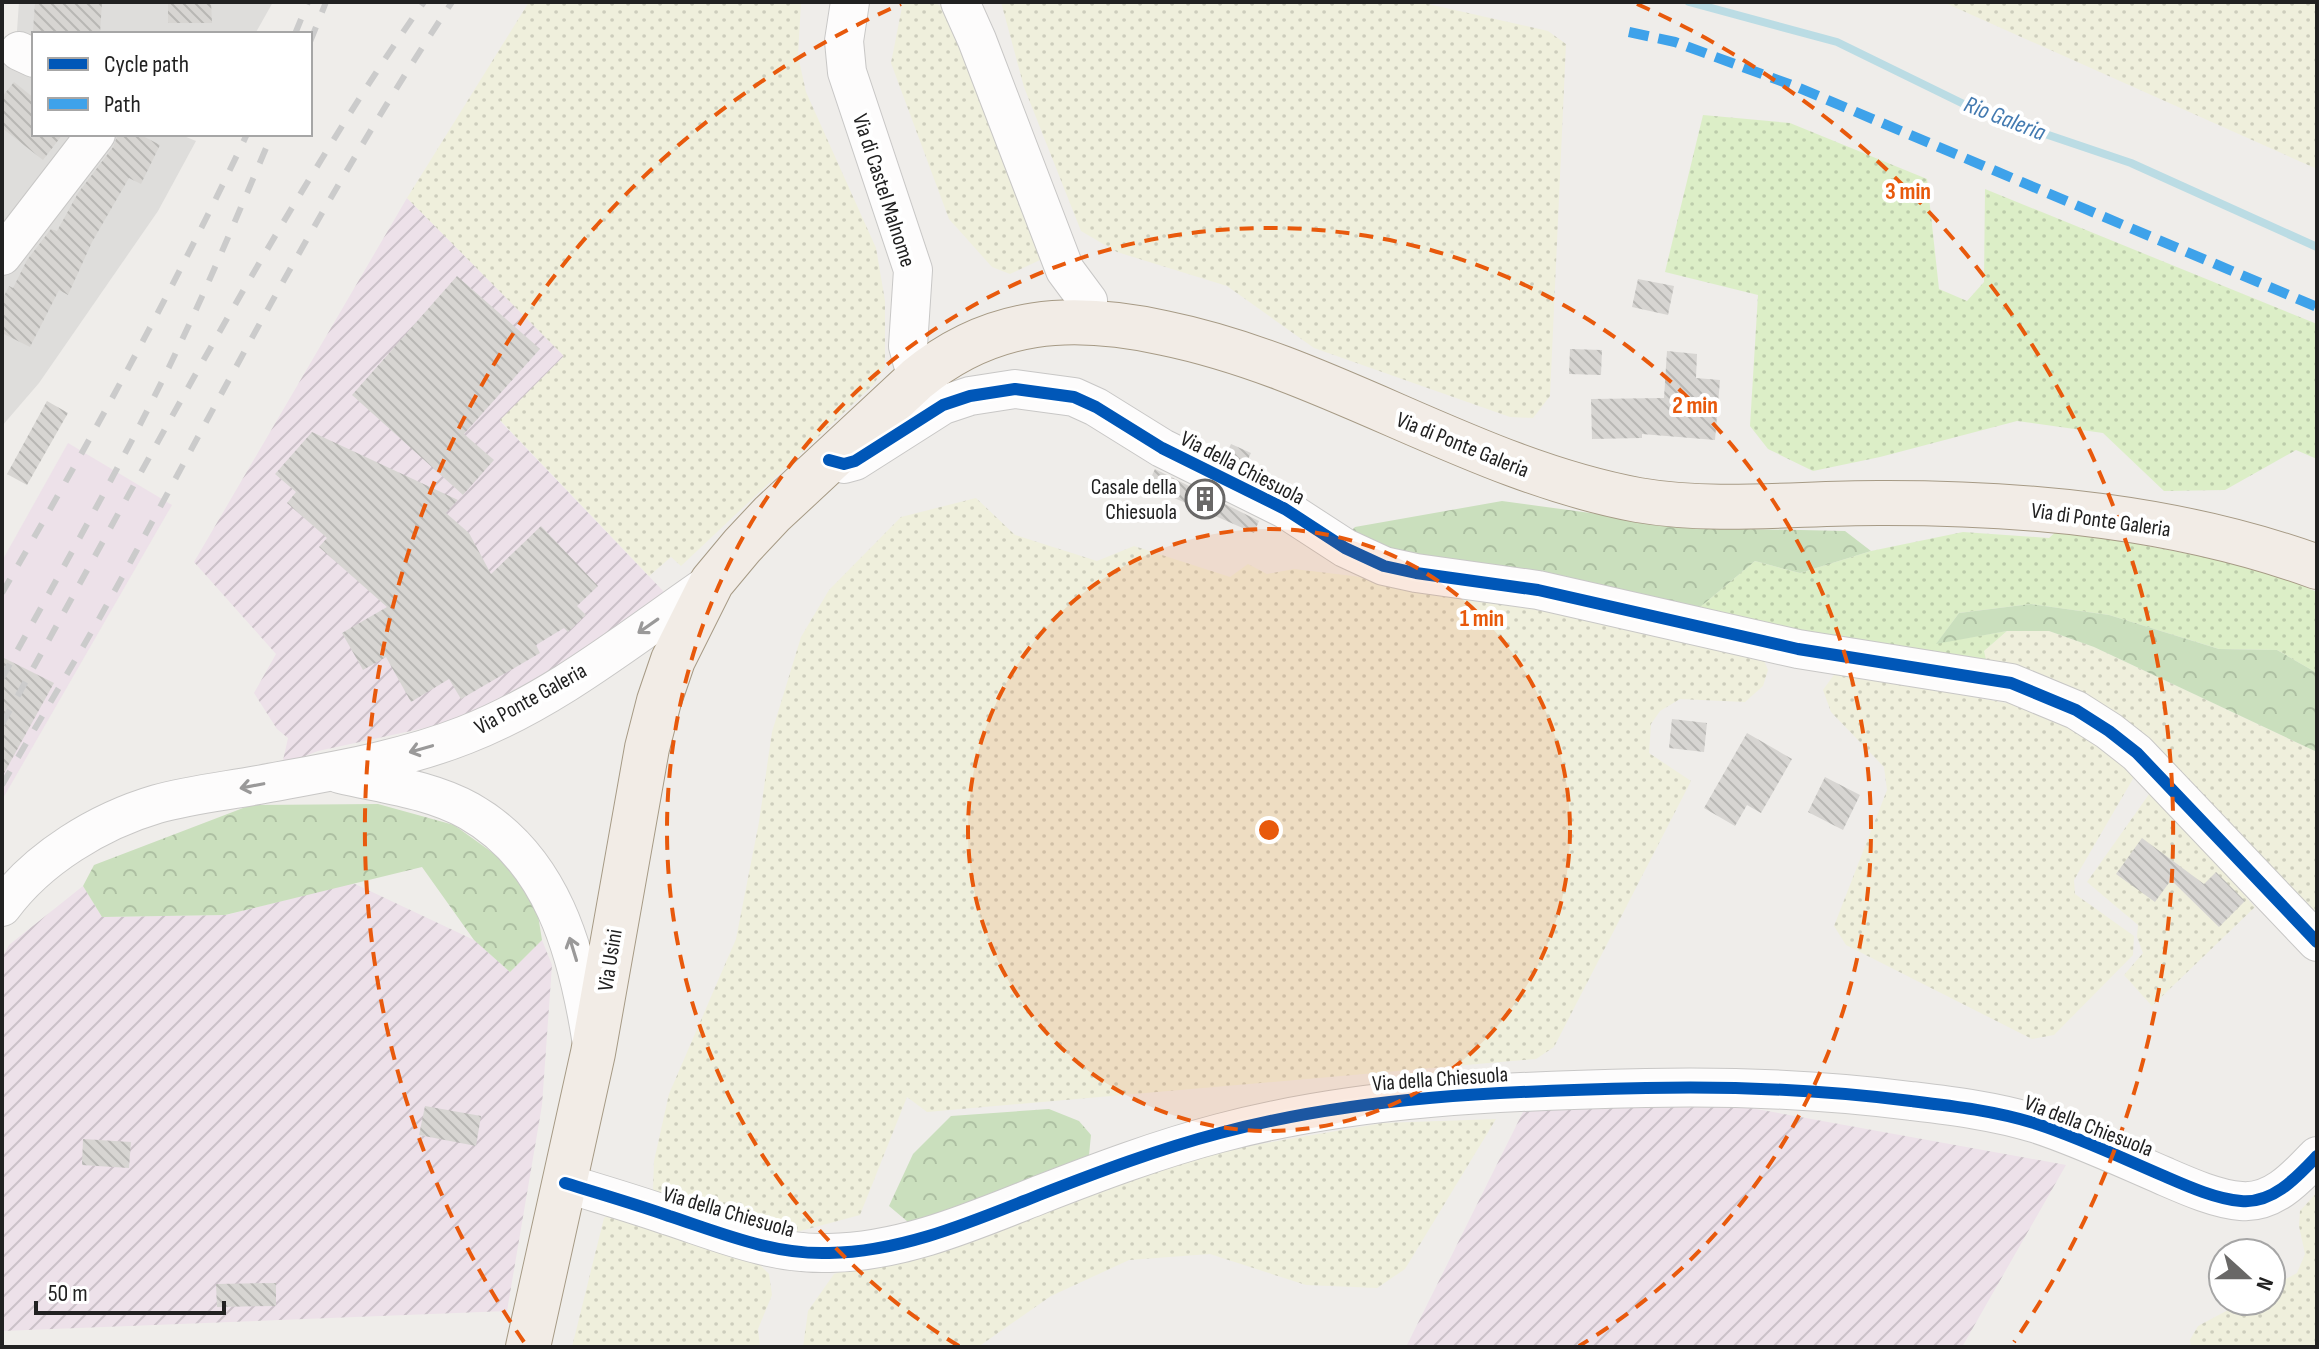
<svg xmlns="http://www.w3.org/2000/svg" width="2319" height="1349" viewBox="0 0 2319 1349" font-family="'Sofia Sans Condensed',sans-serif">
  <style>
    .residential { fill: #dedddb }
    .industrial { fill: url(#industrial-furrows) }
    .railway { fill: #ede1e9 }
    .farmland { fill: url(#farmland-dots) }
    .grass { fill: url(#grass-dots) }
    .forest { fill: url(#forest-crowns) }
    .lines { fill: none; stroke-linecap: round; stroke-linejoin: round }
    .stream { stroke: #bbdce4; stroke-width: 8 }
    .building { fill: url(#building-back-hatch) }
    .minor-casing { stroke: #c8c7c6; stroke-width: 40 }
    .major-casing { stroke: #a69a85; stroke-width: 46 }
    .minor { stroke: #fdfcfc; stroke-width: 38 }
    .major { stroke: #f2ece6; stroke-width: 44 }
    .rail { stroke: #cbcbcb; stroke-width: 6; stroke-dasharray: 16 16; stroke-linecap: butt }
    .quiet { stroke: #3ea2ea; stroke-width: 10; stroke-dasharray: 20 10; stroke-linecap: butt }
    .cycleway-casing { stroke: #fff; stroke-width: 17 }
    .cycleway { stroke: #0057b8; stroke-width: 12 }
    .oneway { stroke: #9a9999 }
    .ring { fill: none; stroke: #e8590c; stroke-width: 4; stroke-dasharray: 14 10 }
    .labels { text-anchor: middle; stroke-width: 8; stroke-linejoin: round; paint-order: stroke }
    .street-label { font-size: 22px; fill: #212121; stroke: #fff }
    .poi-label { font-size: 22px; fill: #212121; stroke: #fff; text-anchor: end }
    .water-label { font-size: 24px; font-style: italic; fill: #437ab0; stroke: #fff }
    .centre { fill: #e8590c; stroke: #fff; stroke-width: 4 }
    .ring-label { font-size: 24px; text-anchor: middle; font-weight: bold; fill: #e8590c; stroke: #fff; stroke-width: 8; stroke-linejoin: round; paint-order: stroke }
  </style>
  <defs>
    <pattern id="industrial-furrows" width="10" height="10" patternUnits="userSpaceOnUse" patternTransform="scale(2)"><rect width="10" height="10" fill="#ede1e9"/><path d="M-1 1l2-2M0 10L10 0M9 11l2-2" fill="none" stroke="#cbc1c8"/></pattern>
    <pattern id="farmland-dots" width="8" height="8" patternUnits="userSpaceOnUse" patternTransform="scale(2)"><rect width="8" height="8" fill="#efefdc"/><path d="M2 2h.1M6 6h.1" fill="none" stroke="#cdcdbc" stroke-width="1.8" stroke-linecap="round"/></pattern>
    <pattern id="grass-dots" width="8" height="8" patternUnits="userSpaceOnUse" patternTransform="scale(2)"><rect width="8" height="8" fill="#dceec7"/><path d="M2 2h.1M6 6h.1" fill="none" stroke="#bcccab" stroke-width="1.8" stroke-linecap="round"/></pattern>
    <pattern id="forest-crowns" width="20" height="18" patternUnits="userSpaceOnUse" patternTransform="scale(2)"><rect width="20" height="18" fill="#cadfbd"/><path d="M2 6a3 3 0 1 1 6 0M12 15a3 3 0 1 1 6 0" fill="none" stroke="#adbfa2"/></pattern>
    <pattern id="building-back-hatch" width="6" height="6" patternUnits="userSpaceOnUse" patternTransform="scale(2)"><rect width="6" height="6" fill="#d7d5d2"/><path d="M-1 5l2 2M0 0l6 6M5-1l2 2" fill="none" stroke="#b8b7b4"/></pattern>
  </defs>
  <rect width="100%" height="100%" fill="#efedea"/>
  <g class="residential">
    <polygon points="19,2 273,2 255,34 34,34 34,54 16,45"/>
    <polygon points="7,57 34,70 34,134 77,134 2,238 2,62"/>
    <polygon points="109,134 179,134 196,141 158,211 39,383 2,426 2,276"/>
  </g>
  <g class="industrial">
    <polygon points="407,198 564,356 500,421 665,593 579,658 471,718 318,751 282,765 288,738 277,729 254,693 276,654 194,562"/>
    <polygon points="353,883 474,940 510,972 542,940 552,965 542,1105 507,1311 2,1331 2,958 9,945 83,886 102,917 226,915"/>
    <polygon points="1745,1107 2066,1165 1962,1347 1406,1347 1525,1108"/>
  </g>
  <polygon class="railway" points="68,443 172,505 2,800 2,561"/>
  <g class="farmland">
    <polygon points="529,2 801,2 798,56 806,92 876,248 885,301 885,367 873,385 681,566 671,557 649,576 500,420 564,356 407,198"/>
    <polygon points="903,2 932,2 941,6 981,64 1042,242 1040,260 1010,274 992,267 949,219 891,63"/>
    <polygon points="1001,2 1419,2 1548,31 1566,44 1550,396 1533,418 1510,417 1314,348 1227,286 1117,252 1081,231 1024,87"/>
    <polygon points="1943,2 2317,2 2317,169"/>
    <polygon points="976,498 1015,535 1097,561 1134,546 1230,577 1248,564 1267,574 1294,569 1462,589 1763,658 1768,670 1763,686 1745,702 1680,699 1660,711 1651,724 1649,753 1691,781 1554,1047 1536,1059 927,1112 907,1097 860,1215 778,1237 653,1191 654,1161 669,1094 736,939 759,822 772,732 801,637 829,590 901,517"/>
    <polygon points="2007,631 2049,631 2094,647 2317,752 2317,927 2152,762 1989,672 1984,651"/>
    <polygon points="1836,672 2040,709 2087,734 2134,777 2074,880 2075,894 2134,936 2133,955 2054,1035 2032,1039 1846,945 1834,926 1887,790 1884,767 1831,712 1823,690"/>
    <polygon points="2152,790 2255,907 2152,1006 2124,975 2143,953 2137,937 2138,925 2087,882"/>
    <polygon points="1496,1119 1405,1269 1377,1288 1306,1285 1210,1254 1129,1260 1051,1296 978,1347 803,1347 808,1311 834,1274 1208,1153 1383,1123"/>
    <polygon points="2317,1192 2317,1347 2191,1347 2190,1340 2198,1326 2245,1301 2271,1301 2271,1287 2297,1273 2305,1254 2299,1226 2300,1211"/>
    <polygon points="617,1209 750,1255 769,1274 772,1295 758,1329 760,1347 572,1347 604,1218"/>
  </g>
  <g class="grass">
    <polygon points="1703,115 1790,123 1927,179 1939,289 1967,301 1984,282 1985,189 2317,324 2317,459 2296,450 2225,490 2164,491 2103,433 2017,421 1880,457 1813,471 1768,449 1750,426 1758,295 1665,272"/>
    <polygon points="2059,529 2262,568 2317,592 2317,673 2277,650 2219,649 2109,615 2031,604 1959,613 1937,643 2007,631 1984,651 1989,672 1699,608 1755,561 1800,573 1871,551 1963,532 2049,538"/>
  </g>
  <g class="forest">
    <polygon points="1502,501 1701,528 1845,531 1871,551 1800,573 1755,561 1699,608 1539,584 1345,537 1355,527"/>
    <polygon points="2031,604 2109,615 2219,649 2277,650 2317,673 2317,752 2094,647 2049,631 2007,631 1936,644 1959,613"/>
    <polygon points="378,804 454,825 507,863 537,909 542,940 510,972 474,940 422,867 225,915 102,917 83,886 94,865 251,805"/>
    <polygon points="1049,1109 1079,1121 1091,1135 1089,1155 1063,1179 914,1227 889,1206 913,1154 951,1116"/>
  </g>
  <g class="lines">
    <polyline class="stream" points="1689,2 1837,42 1980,112 2131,163 2317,247"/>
  </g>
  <g class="building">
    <polygon points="35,2 102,2 100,34 33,31"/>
    <polygon points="168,2 211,2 212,23 168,23"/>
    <polygon points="14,82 34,98 34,134 63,134 43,160 2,128 2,97"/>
    <polygon points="118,134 139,134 160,145 141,184 129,178 92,242 68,295 59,290 30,347 2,333 2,300 9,286 13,288 27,260 51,229 57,231 78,193 113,147"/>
    <polygon points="457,276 540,349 464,434 494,460 463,495 352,395"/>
    <polygon points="1638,279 1674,286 1668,315 1632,307"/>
    <polygon points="1570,349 1602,350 1601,375 1569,374"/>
    <polygon points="1667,351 1697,354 1696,378 1720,380 1715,440 1642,434 1642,438 1592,439 1591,399 1664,398"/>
    <polygon points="47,401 68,413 27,485 7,474"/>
    <polygon points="312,432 458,500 446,513 469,533 491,574 541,526 598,586 577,606 586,615 568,632 564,628 536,645 540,653 461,699 449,679 411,702 386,657 363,670 342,633 387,607 319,547 327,538 287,503 296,492 275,474"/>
    <polygon points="1231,444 1251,453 1245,465 1226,455"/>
    <polygon points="1155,469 1259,521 1254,533 1147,486"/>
    <polygon points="2,657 54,683 2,777"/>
    <polygon points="1672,719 1707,723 1704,752 1669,748"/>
    <polygon points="1747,733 1792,759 1761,813 1747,805 1735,826 1704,808"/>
    <polygon points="1825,777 1860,795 1843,830 1808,812"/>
    <polygon points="2142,838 2204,884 2216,872 2245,901 2219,927 2171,880 2155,902 2116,874"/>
    <polygon points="425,1106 481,1116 476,1146 419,1135"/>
    <polygon points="83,1139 131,1142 129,1168 82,1165"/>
    <polygon points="276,1283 276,1306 217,1307 216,1284"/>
  </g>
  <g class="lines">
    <defs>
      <g id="minor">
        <polyline points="850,2 844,41 847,72 913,270 908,346 917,379"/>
        <polyline points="960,2 977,40 1065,270 1088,301 1083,322"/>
        <polyline points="19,51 34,58"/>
        <polyline points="2,256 96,134"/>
        <polyline points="829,460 844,464 855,461 943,405 970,396 1015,389 1074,397 1096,407 1162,448 1285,509 1345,548 1384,566 1416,573 1538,590 1798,649 2011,683 2076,710 2109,731 2137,753 2317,942"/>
        <path d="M340 774C382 784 430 789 469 811 552 858 577 951 591 1038"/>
        <path d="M2 907C38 858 99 821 157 804 189 795 225 791 258 785 327 772 399 761 465 735 555 700 633 636 712 582"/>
        <path d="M565 1183C600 1194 635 1204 669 1216 721 1233 773 1255 829 1253 902 1252 971 1222 1039 1195 1098 1172 1159 1149 1220 1133 1359 1096 1504 1091 1646 1088 1734 1086 1824 1090 1911 1101 1953 1106 1996 1111 2037 1124 2080 1138 2122 1158 2164 1176 2187 1186 2216 1199 2241 1201 2273 1204 2297 1177 2317 1156"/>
      </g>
      <path id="major" d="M528 1347 593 1053 647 748 659 701 673 660 712 582 742 546 772 514 917 379C992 317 1072 313 1164 333 1330 367 1471 469 1638 500 1719 514 1804 502 1886 503 2031 503 2179 517 2317 567"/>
    </defs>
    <use href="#minor" class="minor-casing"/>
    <use href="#major" class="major-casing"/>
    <use href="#minor" class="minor"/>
    <use href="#major" class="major"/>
    <g class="rail">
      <polyline points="295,34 308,2"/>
      <polyline points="310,42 326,2"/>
      <path d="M2 593C89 443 173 291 247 134"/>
      <path d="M2 678C59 575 117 473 169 367 206 291 239 212 272 134"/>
      <path d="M2 724C99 551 191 376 293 206 335 137 377 68 424 2"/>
      <path d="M2 785C45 710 91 636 132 559 234 371 333 181 452 2"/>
    </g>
    <polyline class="quiet" points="1629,32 1675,42 1797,87 2317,307"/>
    <defs>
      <g id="cycleway">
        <polyline points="829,460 844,464 855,461 943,405 970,396 1015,389 1074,397 1096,407 1162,448 1285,509 1345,548 1384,566 1416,573 1538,590 1798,649 2011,683 2076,710 2109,731 2137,753 2317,942"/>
        <path d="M565 1183C600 1194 635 1204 669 1216 721 1233 773 1255 829 1253 902 1252 971 1222 1039 1195 1098 1172 1159 1149 1220 1133 1359 1096 1504 1091 1646 1088 1734 1086 1824 1090 1911 1101 1953 1106 1996 1111 2037 1124 2080 1138 2122 1158 2164 1176 2187 1186 2216 1199 2241 1201 2273 1204 2297 1177 2317 1156"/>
      </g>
    </defs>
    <use href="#cycleway" class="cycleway-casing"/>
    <use href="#cycleway" class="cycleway"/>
  </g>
  <defs><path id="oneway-shaft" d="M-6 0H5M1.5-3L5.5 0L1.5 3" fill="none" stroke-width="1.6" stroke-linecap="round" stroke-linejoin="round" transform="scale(2)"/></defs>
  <g class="oneway">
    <use href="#oneway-shaft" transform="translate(648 626) rotate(145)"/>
    <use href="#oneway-shaft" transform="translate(421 749) rotate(164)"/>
    <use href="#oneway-shaft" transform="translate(252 786) rotate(169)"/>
    <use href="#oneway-shaft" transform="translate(573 949) rotate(-107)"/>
  </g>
  <circle cx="1269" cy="830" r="301" fill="#e8590c" fill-opacity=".12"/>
  <g class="ring">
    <circle cx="1269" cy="830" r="301"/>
    <path d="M959 1346A602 602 0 1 1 1579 1346"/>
    <path d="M524 1342A904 904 0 0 1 901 4M1637 4A904 904 0 0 1 2014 1342"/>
  </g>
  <defs>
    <symbol id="building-ring" viewBox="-11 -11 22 22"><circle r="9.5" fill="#fff" stroke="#696867" stroke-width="1.5"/><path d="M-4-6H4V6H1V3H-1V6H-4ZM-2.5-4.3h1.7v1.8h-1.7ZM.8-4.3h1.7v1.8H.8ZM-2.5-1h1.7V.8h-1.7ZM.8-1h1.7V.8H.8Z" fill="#696867"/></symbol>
  </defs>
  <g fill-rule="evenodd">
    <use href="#building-ring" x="1183" y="477" width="44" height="44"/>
  </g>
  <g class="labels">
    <g class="street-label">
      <text transform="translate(885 190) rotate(72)" y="8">Via di Castel Malnome</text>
      <text transform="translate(1463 444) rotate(22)" y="8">Via di Ponte Galeria</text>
      <text transform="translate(1243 467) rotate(27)" y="8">Via della Chiesuola</text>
      <text transform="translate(2101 519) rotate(8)" y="8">Via di Ponte Galeria</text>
      <text transform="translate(530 698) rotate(-29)" y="8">Via Ponte Galeria</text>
      <text transform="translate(609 960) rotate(-81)" y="8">Via Usini</text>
      <text transform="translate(1440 1078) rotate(-4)" y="8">Via della Chiesuola</text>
      <text transform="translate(2089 1125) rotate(21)" y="8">Via della Chiesuola</text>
      <text transform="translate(729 1211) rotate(16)" y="8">Via della Chiesuola</text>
    </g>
    <g class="poi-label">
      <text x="1177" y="494">Casale della<tspan x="1177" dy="25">Chiesuola</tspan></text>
    </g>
    <g class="water-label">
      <text transform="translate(2005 118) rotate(21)" y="8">Rio Galeria</text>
    </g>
  </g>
  <circle cx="1269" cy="830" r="12" class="centre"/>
  <g class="ring-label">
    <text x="1908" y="199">3 min</text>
    <text x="1695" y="413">2 min</text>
    <text x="1482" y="626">1 min</text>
  </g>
  <rect width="2319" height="1349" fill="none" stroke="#212121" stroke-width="8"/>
  <rect x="32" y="32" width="280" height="104" fill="#ffffff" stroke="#a6a6a6" stroke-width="2"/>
  <rect x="48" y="58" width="40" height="12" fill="#0057b8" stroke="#a6a6a6" stroke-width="2"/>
  <text x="104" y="72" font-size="24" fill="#212121">Cycle path</text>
  <rect x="48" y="98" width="40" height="12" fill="#3ea2ea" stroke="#a6a6a6" stroke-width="2"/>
  <text x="104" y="112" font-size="24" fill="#212121">Path</text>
  <g transform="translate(2247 1277) rotate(111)"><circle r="38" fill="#ffffff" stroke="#a6a6a6" stroke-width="2"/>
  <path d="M0-6L14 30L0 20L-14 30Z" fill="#696867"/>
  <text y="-12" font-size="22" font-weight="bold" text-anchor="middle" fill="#212121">N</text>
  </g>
  <path d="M36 1301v12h188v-12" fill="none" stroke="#212121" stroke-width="4"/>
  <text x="48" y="1301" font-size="24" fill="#212121" stroke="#ffffff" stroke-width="6" paint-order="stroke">50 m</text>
</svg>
